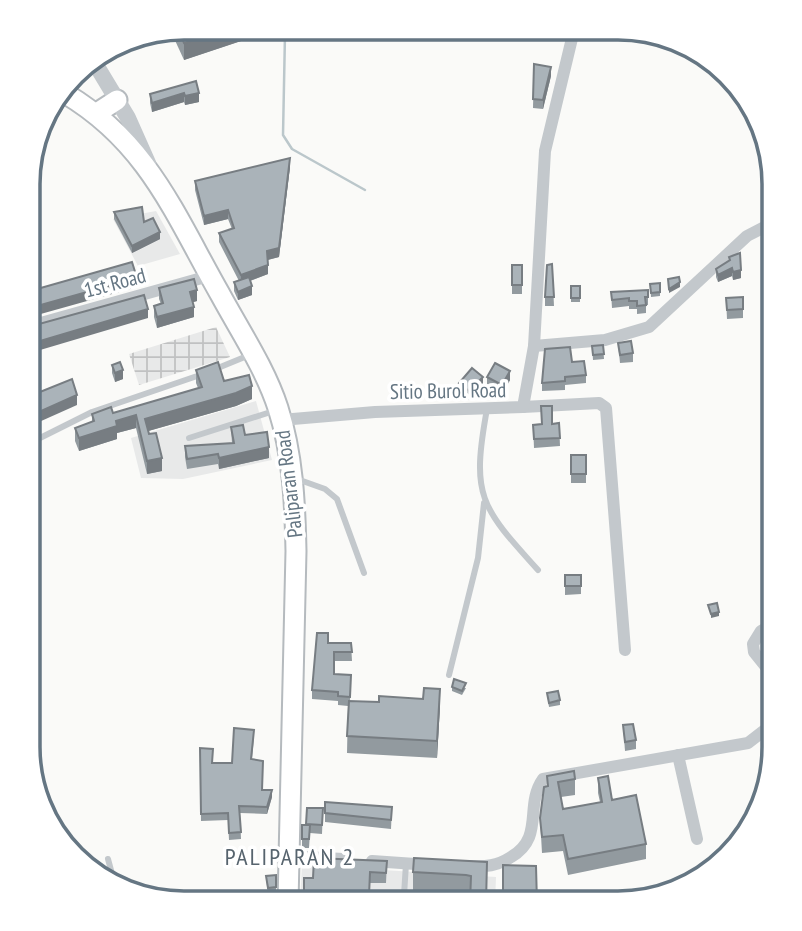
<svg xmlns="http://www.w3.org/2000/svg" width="802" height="931" viewBox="0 0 802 931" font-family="'PT Sans Narrow',sans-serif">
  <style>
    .built { fill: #e8e9e9 }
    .industrial { fill: url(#industrial-grid) }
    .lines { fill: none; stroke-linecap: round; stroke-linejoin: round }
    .stream { stroke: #bbc7cb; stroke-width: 2.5 }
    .primary-casing { stroke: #b5babe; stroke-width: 23 }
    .path { stroke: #bbbfc2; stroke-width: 2; stroke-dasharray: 3.5 3.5; stroke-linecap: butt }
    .service { stroke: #c3c8cc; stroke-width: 6 }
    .minor { stroke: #c3c8cc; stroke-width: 12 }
    .tertiary { stroke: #c3c8cc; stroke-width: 16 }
    .primary { stroke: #fff; stroke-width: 19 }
    .wall { fill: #929a9f }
    .shaded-wall { fill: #777d82 }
    .building { fill: #aab3b9; stroke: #777d82; stroke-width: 2 }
    .labels { text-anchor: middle; stroke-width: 7; stroke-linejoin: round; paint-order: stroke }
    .street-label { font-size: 21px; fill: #657683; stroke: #fff }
    .quarter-label { font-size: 24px; letter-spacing: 2px; fill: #57646e; stroke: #fff }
    .rim { fill: none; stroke: #657683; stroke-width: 3.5 }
  </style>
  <defs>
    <pattern id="industrial-grid" width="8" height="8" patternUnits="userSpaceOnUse" patternTransform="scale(1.75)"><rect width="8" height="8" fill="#e8e9e9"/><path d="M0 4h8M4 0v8" fill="none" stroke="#c0c1c2"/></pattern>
  </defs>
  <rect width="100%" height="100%" fill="#fafaf8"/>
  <g class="built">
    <polygon points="156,211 180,254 138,266 113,219"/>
    <polygon points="256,401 272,460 183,479 141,478 131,438"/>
    <polygon points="302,865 496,877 495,903 300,903"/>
  </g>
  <polygon class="industrial" points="216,327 230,357 139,385 129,354"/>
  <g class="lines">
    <polyline class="stream" points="285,34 283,135 292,149 365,190"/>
    <defs>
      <g id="primary">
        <path d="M66 94C148 143 175 215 220 294 240 331 265 368 278 408 293 455 295 503 296 551L288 903"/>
        <polyline points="97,113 117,100"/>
      </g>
    </defs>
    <use href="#primary" class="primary-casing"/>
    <polyline class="path" points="375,903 376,893 396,894"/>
    <g class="service">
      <polyline points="574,31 639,30"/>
      <polyline points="213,370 252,354"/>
      <path d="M487 409C471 496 480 506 538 570"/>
      <polyline points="189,438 277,410"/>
      <polyline points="30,443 92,412 203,374"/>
      <polyline points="297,479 325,489 337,499 364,573"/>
      <polyline points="449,675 478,558 484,503"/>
      <polyline points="108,859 115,885"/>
      <polyline points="406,864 404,895 466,898"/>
    </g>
    <g class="minor">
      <polyline points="30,326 209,276"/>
      <polyline points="534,346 605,340 649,327 747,236 774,222"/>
      <polyline points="523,407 599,403 606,408 625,650"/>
      <polyline points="281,420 375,412 523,407 534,346 545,151 574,30"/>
      <polyline points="774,677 754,652 753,644 761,631 774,624"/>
      <polyline points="678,755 697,839"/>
      <polyline points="289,856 343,859"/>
      <polyline points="372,861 430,865"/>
      <path d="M469 866C486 867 497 866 511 857 545 837 524 806 543 779L748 743 774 723"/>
    </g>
    <polyline class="tertiary" points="93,60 128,118 148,163"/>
    <use href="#primary" class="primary"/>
  </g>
  <g class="wall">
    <polygon points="259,35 184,60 173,36"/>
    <polygon points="534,64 551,76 543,109 533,108"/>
    <polygon points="196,81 199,102 185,105 184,102 152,112 150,103 150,94"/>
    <polygon points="290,167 279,257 268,260 268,274 250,281 252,295 238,300 234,291 234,282 239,281 219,242 219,233 232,229 228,219 204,225 195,190 195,181"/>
    <polygon points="774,191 774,210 767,211 765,201 765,192"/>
    <polygon points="114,212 160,239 132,253 114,219"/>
    <polygon points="729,257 741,278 733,280 732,276 718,282 716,277 716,269 729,261"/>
    <polygon points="552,264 554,306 545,306 545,297"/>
    <rect x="512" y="265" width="10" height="29"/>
    <polygon points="660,283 660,296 651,297 650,284"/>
    <rect x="571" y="286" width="9" height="16"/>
    <polygon points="159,288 197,301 193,302 194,317 157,328 154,317 154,306 161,304 159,299"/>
    <polygon points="648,290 648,305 646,305 646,313 637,314 637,309 629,309 629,306 612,308 611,292"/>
    <polygon points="743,297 743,318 727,319 726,298"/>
    <polygon points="618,343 633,353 633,362 620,363"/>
    <polygon points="603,345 604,359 593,360 592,346"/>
    <polygon points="572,362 586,375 586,383 565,385 565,390 542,391 542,383"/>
    <polygon points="112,365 123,379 115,382 112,373"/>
    <polygon points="196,370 224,381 252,399 236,406 148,431 162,471 147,474 136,428 117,433 117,439 79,451 75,441 75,428 92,422 92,414 113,413 198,388 196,383"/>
    <polygon points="487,377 510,380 502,394 487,386"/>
    <polygon points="459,383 483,386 469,400 459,392"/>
    <polygon points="559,423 560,446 534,448 533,425"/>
    <polygon points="231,427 245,435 269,458 219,469 218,464 187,469 185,457 185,446 232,443"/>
    <rect x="571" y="455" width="15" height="28"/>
    <polygon points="565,575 581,575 581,594 565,595"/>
    <polygon points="328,643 351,643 352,661 334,661 334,674 351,675 350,701 440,705 437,758 347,753 348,706 338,705 338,701 312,699 312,690"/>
    <polygon points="452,687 466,688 462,695 452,691"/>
    <polygon points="547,693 560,700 560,705 549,707"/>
    <polygon points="623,725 636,740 636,749 625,751"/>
    <polygon points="254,737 252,759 262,790 272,797 267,814 240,813 241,839 229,840 228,820 201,821 200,748 213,763 232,763"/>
    <polygon points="547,776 575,779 575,795 561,797 563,809 600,802 598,793 598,778 612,800 646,844 646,859 568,875 563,851 542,853 540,818 547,787"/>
    <polygon points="325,802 392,807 391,829 325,822"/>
    <polygon points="323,808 322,834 310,833 309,848 302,848 302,825 306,825"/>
    <polygon points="314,858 387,861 386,883 370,883 370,896 393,896 393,903 304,903 304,878 313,878"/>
    <polygon points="487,862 471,893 413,890 413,872"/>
    <polygon points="276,875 276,896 268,897 266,876"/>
  </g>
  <g class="shaded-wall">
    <polygon points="208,35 259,35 184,60 184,43"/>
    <polygon points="551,67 551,76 543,109 543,100"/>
    <polygon points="184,93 184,102 152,112 152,103"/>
    <polygon points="199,93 199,102 185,105 185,96"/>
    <polygon points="290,158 290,167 279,257 267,260 267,251"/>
    <polygon points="228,210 228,219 204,225 204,216"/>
    <polygon points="160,232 160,239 132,253 132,246"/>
    <polygon points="268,265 268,274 241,284 241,275"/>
    <polygon points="732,268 732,276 718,282 718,275"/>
    <polygon points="741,270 741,278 733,280 733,272"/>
    <polygon points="137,278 137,287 30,317 30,308"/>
    <polygon points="680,282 680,287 669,293 669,289"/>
    <polygon points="252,286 252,295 238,300 238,292"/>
    <polygon points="197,290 197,301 190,303 190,292"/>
    <polygon points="194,307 194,317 157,328 157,317"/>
    <polygon points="148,309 148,318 30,353 30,344"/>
    <polygon points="123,370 123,379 115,382 115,373"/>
    <polygon points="510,371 510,380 502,394 502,385"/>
    <polygon points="483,377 483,386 469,400 469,391"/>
    <polygon points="252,386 252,399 236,406 145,432 145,419"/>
    <polygon points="77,395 77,405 30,426 30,416"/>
    <polygon points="136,415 136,428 117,433 117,439 79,451 79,438 116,421"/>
    <polygon points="269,447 269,458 219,469 219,458"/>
    <polygon points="162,458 162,471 147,474 147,461"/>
    <polygon points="719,612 719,616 711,618 711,614"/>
    <polygon points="440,689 440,705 437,758 437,741"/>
    <polygon points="272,790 272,797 267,814 267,807"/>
  </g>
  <g class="building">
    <polygon points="208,35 184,43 181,36"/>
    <polygon points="534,64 551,67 543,100 533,99"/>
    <polygon points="196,81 199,93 185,96 184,93 152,103 150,94"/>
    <polygon points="290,158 279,248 267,251 268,265 241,275 219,233 234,228 228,210 204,216 195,181"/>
    <polygon points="774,191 774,201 767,202 765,192"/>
    <polygon points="142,207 144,222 153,218 160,232 132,246 114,212"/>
    <polygon points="740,253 741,270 733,272 732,268 718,275 716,269 730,260 729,257"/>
    <polygon points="132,262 137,278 30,308 30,291"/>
    <polygon points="552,264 554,297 545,297 547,265"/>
    <rect x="512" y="265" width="10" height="20"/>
    <polygon points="249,277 252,286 238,292 234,282"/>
    <polygon points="679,277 680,282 669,289 668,279"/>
    <polygon points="194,279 197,290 190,292 194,307 157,317 154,306 163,303 159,288"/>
    <polygon points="660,283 660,292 651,293 650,284"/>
    <rect x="571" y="286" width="9" height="12"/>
    <polygon points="648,290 648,297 645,297 646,305 637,306 637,301 629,301 629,298 612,300 611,292"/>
    <polygon points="144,295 148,309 30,344 30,325 32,326"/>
    <polygon points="743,297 743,309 727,310 726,298"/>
    <polygon points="631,341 633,353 620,355 618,343"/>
    <polygon points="603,345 604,354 593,355 592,346"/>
    <polygon points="570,347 572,362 584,361 586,375 565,377 565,381 542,383 545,349"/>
    <polygon points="120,362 123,370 115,373 112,365"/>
    <polygon points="218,362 224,381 249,375 252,386 236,393 145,419 149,434 156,433 162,458 147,461 136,415 116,421 117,426 79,438 75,428 94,421 92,414 111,407 113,413 202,387 196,370"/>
    <polygon points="495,363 510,371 502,385 487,377"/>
    <polygon points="472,368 483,377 469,391 459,383"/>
    <polygon points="72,379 77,395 30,416 30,396"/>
    <polygon points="541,406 552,406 552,424 559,423 560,438 534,439 533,425 542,424"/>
    <polygon points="243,425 245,435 267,432 269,447 219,458 218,454 187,459 185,446 234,443 231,427"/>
    <rect x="571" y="455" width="15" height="19"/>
    <rect x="565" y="575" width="16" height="11"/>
    <polygon points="717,603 719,612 711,614 708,605"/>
    <polygon points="317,633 328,633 328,643 351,643 352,652 334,652 334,674 351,675 350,697 338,696 338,692 312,690"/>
    <polygon points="454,679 466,683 462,691 452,687"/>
    <polygon points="424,688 440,689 437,741 347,736 349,701 379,702 379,696 423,699"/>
    <polygon points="558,691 560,700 549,703 547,693"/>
    <polygon points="633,724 636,740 625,742 623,725"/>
    <polygon points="234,728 254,730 251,759 263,761 262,790 272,790 267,807 239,806 241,832 229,833 228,813 201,814 200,748 213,749 212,763 232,763"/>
    <polygon points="574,771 575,779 558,782 563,809 602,802 598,778 608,776 612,800 636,795 646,844 568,859 563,835 542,837 540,818 544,787 548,786 547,776"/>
    <polygon points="325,802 392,807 391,820 325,813"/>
    <polygon points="307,808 323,808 322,825 306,824"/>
    <polygon points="302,825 310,825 309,839 302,839"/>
    <polygon points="314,858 387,861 386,873 370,872 369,896 393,896 393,903 304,903 304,878 313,878"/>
    <polygon points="414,858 487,862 486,903 470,903 471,876 466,875 413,872"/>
    <polygon points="503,865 536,866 537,903 503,903"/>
    <polygon points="276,875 276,887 268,888 266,876"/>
  </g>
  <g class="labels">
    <g class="street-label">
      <text transform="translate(115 283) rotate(-15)" y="7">1st Road</text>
      <text transform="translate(448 391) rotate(-1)" y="7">Sitio Burol Road</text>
      <text transform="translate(289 484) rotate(-97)" y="7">Paliparan Road</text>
    </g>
    <g class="quarter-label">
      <text x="290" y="865">PALIPARAN 2</text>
    </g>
  </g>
  <path d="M0 0H802V931H0ZM184 40H618A144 144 0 0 1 762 184V747A144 144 0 0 1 618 891H184A144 144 0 0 1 40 747V184A144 144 0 0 1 184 40Z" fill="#fff" fill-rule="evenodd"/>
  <path class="rim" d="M184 40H618A144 144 0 0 1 762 184V747A144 144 0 0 1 618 891H184A144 144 0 0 1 40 747V184A144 144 0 0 1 184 40Z"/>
</svg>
